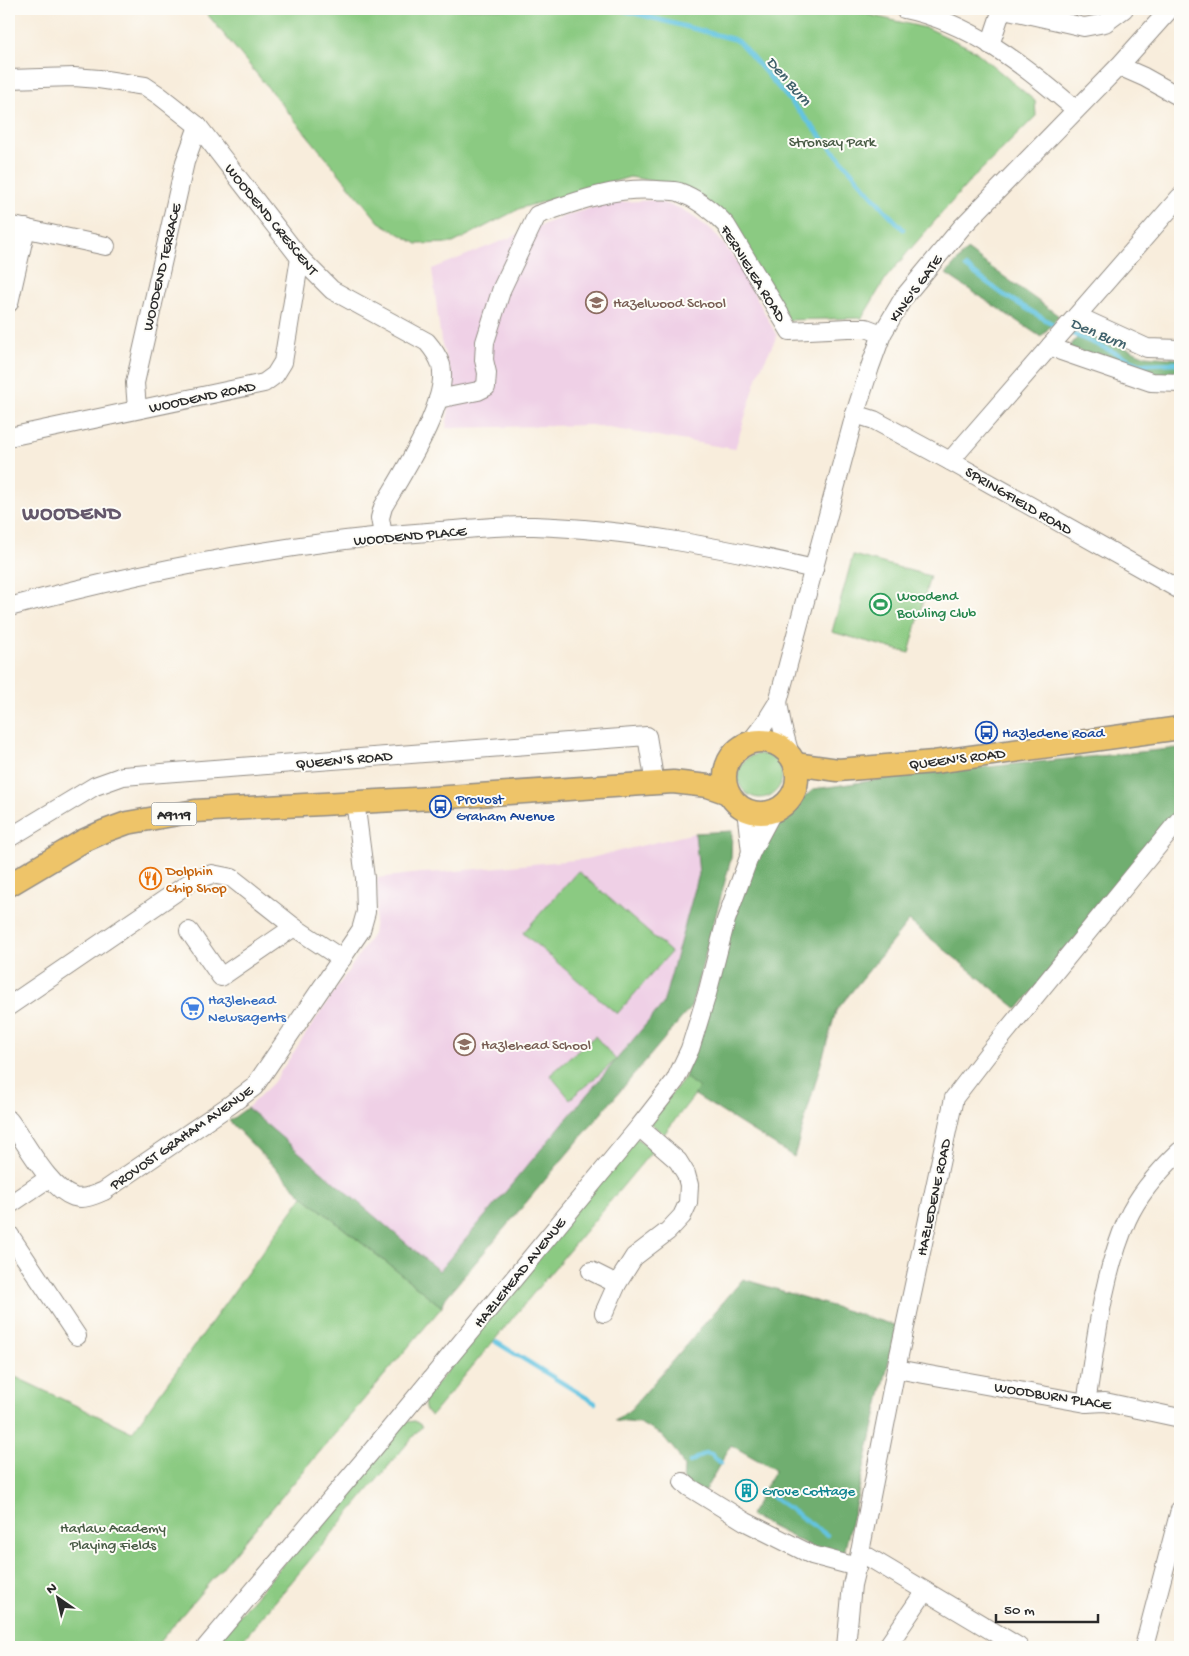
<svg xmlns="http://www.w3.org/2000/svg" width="1189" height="1656" viewBox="0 0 1189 1656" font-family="'Gochi Hand',sans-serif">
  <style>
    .built { fill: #efd0e6 }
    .green { fill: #8bca82; stroke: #5b7a56 }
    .forest { fill: #70ae70; stroke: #4e6c4e }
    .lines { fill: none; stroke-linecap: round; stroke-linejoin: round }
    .stream { stroke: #63c4e1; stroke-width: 4.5 }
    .minor-casing { stroke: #928c84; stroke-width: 20 }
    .major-casing { stroke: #928c84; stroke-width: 25 }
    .minor { stroke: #fff; stroke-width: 18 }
    .major { stroke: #eec469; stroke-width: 22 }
    .labels { text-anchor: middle; stroke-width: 4; stroke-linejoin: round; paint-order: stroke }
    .shield { fill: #fdfcf7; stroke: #6a6a68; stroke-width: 1 }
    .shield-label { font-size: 14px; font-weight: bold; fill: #2b2b2b }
    .park-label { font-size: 15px; fill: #485b45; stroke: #fdfcf7 }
    .street-label { font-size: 15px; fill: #2b2b2b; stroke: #fdfcf7 }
    .education-label { font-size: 15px; fill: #785e54; stroke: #fdfcf7; text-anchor: start }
    .leisure-label { font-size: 15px; fill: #27864d; stroke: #fdfcf7; text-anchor: start }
    .transit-label { font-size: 15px; fill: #164399; stroke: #fdfcf7; text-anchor: start }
    .food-label { font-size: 15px; fill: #c56008; stroke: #fdfcf7; text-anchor: start }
    .shop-label { font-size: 15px; fill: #366cbe; stroke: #fdfcf7; text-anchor: start }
    .culture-label { font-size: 15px; fill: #0d838f; stroke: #fdfcf7; text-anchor: start }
    .water-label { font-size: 16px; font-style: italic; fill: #3f616b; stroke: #fdfcf7 }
    .district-label { font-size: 20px; font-weight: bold; letter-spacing: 1px; fill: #65586b; stroke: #fdfcf7 }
  </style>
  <rect width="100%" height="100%" fill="#fdfcf7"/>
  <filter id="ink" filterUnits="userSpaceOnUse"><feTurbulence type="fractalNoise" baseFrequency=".02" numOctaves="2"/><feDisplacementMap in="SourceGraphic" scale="10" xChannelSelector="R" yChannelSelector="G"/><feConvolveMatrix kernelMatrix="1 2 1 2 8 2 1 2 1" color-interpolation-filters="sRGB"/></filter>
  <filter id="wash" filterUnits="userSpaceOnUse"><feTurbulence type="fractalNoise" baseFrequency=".0096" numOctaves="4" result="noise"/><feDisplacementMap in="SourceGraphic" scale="20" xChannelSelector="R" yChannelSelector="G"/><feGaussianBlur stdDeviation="1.12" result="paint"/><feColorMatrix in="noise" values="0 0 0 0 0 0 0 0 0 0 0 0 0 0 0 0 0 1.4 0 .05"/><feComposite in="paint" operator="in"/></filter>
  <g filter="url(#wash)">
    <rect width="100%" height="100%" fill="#f8eddc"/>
    <g class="built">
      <polygon points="654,200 682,209 712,230 737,261 777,336 759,372 735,449 591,425 446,428 453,382 441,341 432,269 564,216 608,203"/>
      <polygon points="695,833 699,874 663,1004 439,1271 247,1108 273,1083 373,934 377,905 377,878 421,873 444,872 586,859"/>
    </g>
    <g class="green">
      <polygon points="203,9 844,9 930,29 974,50 1035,101 1036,116 970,181 913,246 886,278 862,318 789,320 769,289 682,186 630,177 521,208 453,243 417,244 379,222"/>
      <polygon points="853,555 930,576 909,653 832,632"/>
      <circle cx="760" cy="776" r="22"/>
      <polygon points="578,871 671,952 617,1014 523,933"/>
      <polygon points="595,1036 616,1060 570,1099 550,1075"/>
      <polygon points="685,1077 700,1088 664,1134 649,1122"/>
      <polygon points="635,1137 653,1150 431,1416 425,1409 424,1400"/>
      <polygon points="303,1196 442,1307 155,1647 9,1647 9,1374 132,1432"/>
      <polygon points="415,1421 422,1426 237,1647 212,1647 405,1422"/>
    </g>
    <g class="forest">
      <polygon points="967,250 1059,316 1041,337 946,274"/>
      <polygon points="1084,330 1146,356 1180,359 1180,377 1149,376 1069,347"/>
      <polygon points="1180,748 1180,812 1018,1009 909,921 836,1011 794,1157 695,1095 699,1088 685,1077 759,835 814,789 925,773"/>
      <polygon points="732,831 731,859 691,1007 443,1301 442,1307 303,1196 229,1121 247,1108 439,1271 663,1004 699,874 695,833"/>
      <polygon points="743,1279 897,1326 842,1562 750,1516 775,1470 731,1445 704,1492 683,1482 684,1467 677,1453 662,1435 639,1423 615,1421 631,1409"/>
    </g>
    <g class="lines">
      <g class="stream">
        <polyline points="618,9 733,39 740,43 884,209 903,229"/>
        <polyline points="966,267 1004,295 1061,329"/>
        <polyline points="1068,332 1141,364 1180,363"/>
        <polyline points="496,1342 595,1403"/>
        <polyline points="690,1462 705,1453 711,1454 721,1463"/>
        <polyline points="764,1491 827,1535"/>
      </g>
    </g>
  </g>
  <g filter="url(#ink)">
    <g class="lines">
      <defs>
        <g id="minor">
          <path d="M904 9C970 22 1025 66 1075 109"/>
          <polyline points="1004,9 1084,27 1105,23 1124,9"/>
          <polyline points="990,45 1002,9"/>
          <polyline points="1119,66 1144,77 1180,97"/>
          <path d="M9 79 74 77 99 79 145 86 160 96 198 126 300 258 332 290 427 342C433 349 438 356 441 365 450 402 402 474 383 507L380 518 383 535"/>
          <polyline points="9,225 106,246"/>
          <polyline points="9,303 26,228"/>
          <polyline points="1077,316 1147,348 1180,349"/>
          <polyline points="1051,345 1061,351 1151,382 1180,383"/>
          <path d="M438 399 478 391 486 387 487 373 484 360 485 342 502 288 537 215C577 201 613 187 656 190 663 191 672 190 679 192 698 199 713 211 726 225L790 331 848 328H866L882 334"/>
          <polyline points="137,409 135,383 185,162 198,126"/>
          <polyline points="855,414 874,420 950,461 1180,590"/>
          <polyline points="9,437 264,383 275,375 283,362 300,258"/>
          <polyline points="950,461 1180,197"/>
          <path d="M9 607C150 569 294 541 440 531 471 529 503 525 534 526 627 529 724 548 814 569"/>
          <polyline points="778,702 782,726 790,755"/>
          <polyline points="750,742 765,723 778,702 855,414 870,367 882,334 904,297 962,227 1119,66 1170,9"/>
          <polyline points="746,810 751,852"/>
          <polyline points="9,838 95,786 123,776 647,736 655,784"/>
          <polyline points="189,931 221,977 294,927"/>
          <polyline points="9,1006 192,881 212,874 232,878 294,927 342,959"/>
          <path d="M9 1120C26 1142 48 1188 74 1197 84 1200 95 1195 104 1191L230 1105 254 1087 361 930 366 912 365 878 355 801"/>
          <polyline points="9,1205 49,1178"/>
          <polyline points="9,1234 77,1336"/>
          <polyline points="591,1271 617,1284"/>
          <polyline points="604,1313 617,1284 634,1257 668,1231 682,1216 688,1203 689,1185 686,1174 678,1161 639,1127"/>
          <polyline points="896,1369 1086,1403 1105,1402 1180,1418"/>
          <path d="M1086 1403C1096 1342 1102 1277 1127 1220 1139 1193 1159 1171 1180 1151"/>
          <polyline points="683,1482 689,1487 746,1522 812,1555 857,1567"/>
          <polyline points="860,1552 1019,1647"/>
          <polyline points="206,1647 370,1453 639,1127 675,1081 690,1049 707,994 726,920 751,852 773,811"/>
          <polyline points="846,1647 852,1585 860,1552 896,1369 954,1098 987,1055 1180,819"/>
          <polyline points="887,1647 925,1591"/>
          <polyline points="1144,1647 1180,1510"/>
        </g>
        <g id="major">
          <circle cx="761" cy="777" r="36"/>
          <polyline points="795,764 838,770 934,762 1180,728"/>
          <polyline points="9,885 83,841 105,831 127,823 195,811 433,798 673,782 708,786 728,793"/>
        </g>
      </defs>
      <use href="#minor" class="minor-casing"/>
      <use href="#major" class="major-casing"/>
      <use href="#minor" class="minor"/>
      <use href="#major" class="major"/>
    </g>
  </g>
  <defs>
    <symbol id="school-ring" viewBox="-11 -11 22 22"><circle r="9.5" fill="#fdfcf7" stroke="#8d6e63" stroke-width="1.5"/><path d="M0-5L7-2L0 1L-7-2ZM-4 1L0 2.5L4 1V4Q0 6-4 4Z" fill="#8d6e63"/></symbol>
    <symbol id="stadium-ring" viewBox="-11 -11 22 22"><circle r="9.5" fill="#fdfcf7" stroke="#2e9e5b" stroke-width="1.5"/><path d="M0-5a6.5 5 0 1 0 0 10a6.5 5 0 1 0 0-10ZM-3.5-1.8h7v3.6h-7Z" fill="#2e9e5b"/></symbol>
    <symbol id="bus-ring" viewBox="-11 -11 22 22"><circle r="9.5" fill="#fdfcf7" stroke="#1a4fb4" stroke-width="1.5"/><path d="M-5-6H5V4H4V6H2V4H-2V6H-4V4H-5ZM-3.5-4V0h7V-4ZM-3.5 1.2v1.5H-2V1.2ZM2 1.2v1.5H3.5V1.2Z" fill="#1a4fb4"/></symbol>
    <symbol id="restaurant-ring" viewBox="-11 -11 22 22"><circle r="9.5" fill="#fdfcf7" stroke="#e8710a" stroke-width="1.5"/><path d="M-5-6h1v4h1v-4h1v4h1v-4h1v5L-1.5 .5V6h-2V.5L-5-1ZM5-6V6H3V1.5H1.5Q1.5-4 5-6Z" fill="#e8710a"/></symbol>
    <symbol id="supermarket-ring" viewBox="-11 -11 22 22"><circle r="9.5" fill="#fdfcf7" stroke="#3f7fe0" stroke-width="1.5"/><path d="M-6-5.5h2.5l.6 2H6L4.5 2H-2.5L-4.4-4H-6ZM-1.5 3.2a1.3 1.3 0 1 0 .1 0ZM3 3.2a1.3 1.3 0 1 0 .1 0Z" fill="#3f7fe0"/></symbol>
    <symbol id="building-ring" viewBox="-11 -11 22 22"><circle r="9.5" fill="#fdfcf7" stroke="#0f9aa8" stroke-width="1.5"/><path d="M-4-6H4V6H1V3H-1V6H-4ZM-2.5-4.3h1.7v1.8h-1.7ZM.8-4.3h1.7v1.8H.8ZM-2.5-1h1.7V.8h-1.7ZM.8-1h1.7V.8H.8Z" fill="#0f9aa8"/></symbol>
  </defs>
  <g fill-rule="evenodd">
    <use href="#school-ring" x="584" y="290" width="25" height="25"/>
    <use href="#stadium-ring" x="868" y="592" width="25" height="25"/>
    <use href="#bus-ring" x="974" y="720" width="25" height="25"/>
    <use href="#bus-ring" x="428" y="794" width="25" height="25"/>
    <use href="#restaurant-ring" x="138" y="866" width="25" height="25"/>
    <use href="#supermarket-ring" x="180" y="996" width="25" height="25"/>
    <use href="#school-ring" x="452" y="1032" width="25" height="25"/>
    <use href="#building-ring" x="734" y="1478" width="25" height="25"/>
  </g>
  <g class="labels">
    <rect class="shield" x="151.5" y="802.5" width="45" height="23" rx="4"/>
    <g class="shield-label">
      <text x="174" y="819">A9119</text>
    </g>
    <g class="park-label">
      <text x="832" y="146">Stronsay Park</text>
      <text x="113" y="1532">Harlaw Academy<tspan x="113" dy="17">Playing Fields</tspan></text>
    </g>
    <g class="street-label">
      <text transform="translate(272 219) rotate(51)" y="5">WOODEND CRESCENT</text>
      <text transform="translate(161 267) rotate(-77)" y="5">WOODEND TERRACE</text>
      <text transform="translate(754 273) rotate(58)" y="5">FERNIELEA ROAD</text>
      <text transform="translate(915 288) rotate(-54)" y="5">KING'S GATE</text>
      <text transform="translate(202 396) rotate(-12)" y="5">WOODEND ROAD</text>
      <text transform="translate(1019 500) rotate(30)" y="5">SPRINGFIELD ROAD</text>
      <text transform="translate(410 535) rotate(-5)" y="5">WOODEND PLACE</text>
      <text transform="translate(957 758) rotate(-7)" y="5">QUEEN'S ROAD</text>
      <text transform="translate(344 759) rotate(-5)" y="5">QUEEN'S ROAD</text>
      <text transform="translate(181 1137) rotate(-35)" y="5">PROVOST GRAHAM AVENUE</text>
      <text transform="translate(933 1197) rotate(-78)" y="5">HAZLEDENE ROAD</text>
      <text transform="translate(519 1272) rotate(-51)" y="5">HAZLEHEAD AVENUE</text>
      <text transform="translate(1053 1395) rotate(9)" y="5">WOODBURN PLACE</text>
    </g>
    <g class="education-label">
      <text x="613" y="307">Hazelwood School</text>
      <text x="481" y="1049">Hazlehead School</text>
    </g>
    <g class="leisure-label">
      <text x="897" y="600">Woodend<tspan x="897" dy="17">Bowling Club</tspan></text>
    </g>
    <g class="transit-label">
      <text x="1002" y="737">Hazledene Road</text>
      <text x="456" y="803">Provost<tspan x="456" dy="17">Graham Avenue</tspan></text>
    </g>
    <g class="food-label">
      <text x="166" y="875">Dolphin<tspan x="166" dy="17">Chip Shop</tspan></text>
    </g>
    <g class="shop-label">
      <text x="208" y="1004">Hazlehead<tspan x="208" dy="17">Newsagents</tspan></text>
    </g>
    <g class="culture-label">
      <text x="762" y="1495">Grove Cottage</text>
    </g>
    <g class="water-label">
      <text transform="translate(790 80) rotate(49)" y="6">Den Burn</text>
      <text transform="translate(1099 332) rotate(23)" y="6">Den Burn</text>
    </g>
    <g class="district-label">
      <text x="72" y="519">WOODEND</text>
    </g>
  </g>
  <rect width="1189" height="1656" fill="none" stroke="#fdfcf7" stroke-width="30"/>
  <g transform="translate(58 1598) rotate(326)" stroke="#fdfcf7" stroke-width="4" paint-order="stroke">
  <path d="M0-4L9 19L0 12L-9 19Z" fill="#2b2b2b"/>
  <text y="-8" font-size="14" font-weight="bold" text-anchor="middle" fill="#2b2b2b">N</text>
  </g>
  <path d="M996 1614v8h102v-8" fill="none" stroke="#2b2b2b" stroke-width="2.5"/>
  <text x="1004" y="1614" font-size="15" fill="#2b2b2b" stroke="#fdfcf7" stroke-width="4" paint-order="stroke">50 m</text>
</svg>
